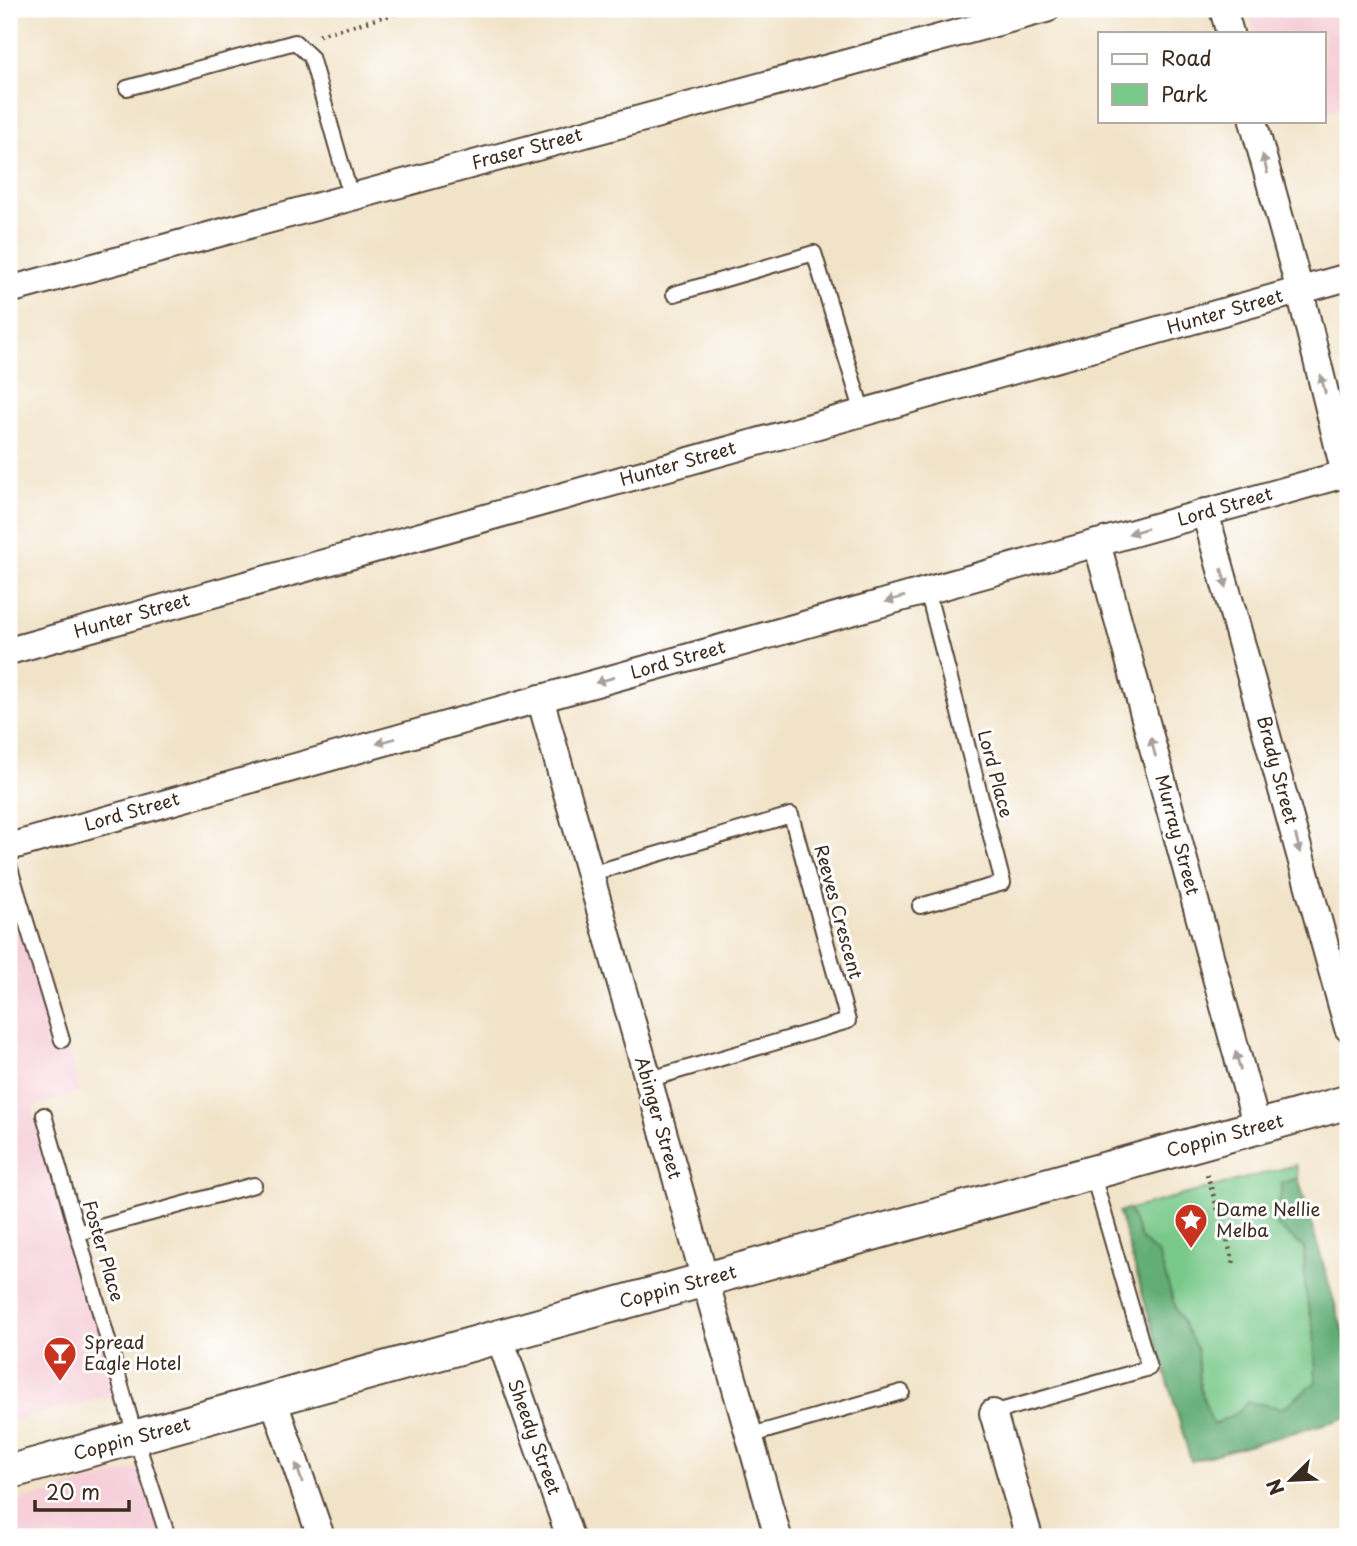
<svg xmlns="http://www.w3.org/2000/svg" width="1357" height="1546" viewBox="0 0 1357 1546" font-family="'Playpen Sans',sans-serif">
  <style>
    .built { fill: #f6cfd9 }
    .green { fill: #79c98a; stroke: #5a7a54; stroke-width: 2 }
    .forest { fill: #62ad76; stroke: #4e6c4a; stroke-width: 2 }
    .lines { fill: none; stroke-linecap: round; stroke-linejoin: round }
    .service-casing { stroke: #564638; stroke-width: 18 }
    .minor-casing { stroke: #564638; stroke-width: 30 }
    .tertiary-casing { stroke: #564638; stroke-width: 37 }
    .path { stroke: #564638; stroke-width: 4.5; stroke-dasharray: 2 5; stroke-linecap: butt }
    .service { stroke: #fff; stroke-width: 14 }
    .minor { stroke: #fff; stroke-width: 26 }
    .tertiary { stroke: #fff; stroke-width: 33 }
    .oneway { fill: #a79f9a }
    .labels { text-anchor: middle; stroke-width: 6; stroke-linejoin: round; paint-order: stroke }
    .street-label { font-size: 18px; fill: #3b2a1e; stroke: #fff }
    .poi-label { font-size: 18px; fill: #3b2a1e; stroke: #fff; text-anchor: start }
  </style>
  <rect width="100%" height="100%" fill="#fff"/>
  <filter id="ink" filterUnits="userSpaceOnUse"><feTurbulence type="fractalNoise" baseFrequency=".0143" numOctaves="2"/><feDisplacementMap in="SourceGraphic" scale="14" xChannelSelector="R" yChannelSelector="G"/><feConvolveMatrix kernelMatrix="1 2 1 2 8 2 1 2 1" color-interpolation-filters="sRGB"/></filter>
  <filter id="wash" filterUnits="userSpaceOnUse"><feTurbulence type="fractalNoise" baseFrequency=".00686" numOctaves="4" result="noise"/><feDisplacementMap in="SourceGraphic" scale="28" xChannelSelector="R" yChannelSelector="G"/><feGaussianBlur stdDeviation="1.57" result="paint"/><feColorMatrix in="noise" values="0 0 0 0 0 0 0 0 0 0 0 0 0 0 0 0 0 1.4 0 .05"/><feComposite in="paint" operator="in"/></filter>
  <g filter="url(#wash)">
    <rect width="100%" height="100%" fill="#f1e3c8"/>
    <g class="built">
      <polygon points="1248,9 1348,9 1348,106 1324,113 1324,33 1255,33"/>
      <polygon points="9,842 80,1092 32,1107 120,1393 9,1422"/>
      <polygon points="153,1464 176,1537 9,1537 9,1504"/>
    </g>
    <polygon class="green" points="1296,1165 1298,1178 1348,1350 1348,1417 1191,1461 1119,1212"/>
    <polygon class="forest" points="1298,1178 1348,1350 1348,1417 1191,1461 1119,1212 1129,1209 1141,1239 1159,1255 1176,1310 1197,1349 1200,1389 1213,1425 1235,1414 1248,1402 1283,1408 1316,1382 1314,1331 1305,1290 1304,1248 1276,1225 1282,1183"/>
  </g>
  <g filter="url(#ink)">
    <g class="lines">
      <defs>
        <g id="service">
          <polyline points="127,88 295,42 311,57 351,197"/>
          <polyline points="674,294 814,253 863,413"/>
          <polyline points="9,865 62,1040"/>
          <polyline points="590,874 791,815 848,1021 647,1080"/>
          <polyline points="920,906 1003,883 927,590"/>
          <polyline points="44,1115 136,1439 168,1537"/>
          <polyline points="78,1233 254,1185"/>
          <polyline points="993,1413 1149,1368 1092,1172"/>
          <polyline points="748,1436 902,1392"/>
        </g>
        <g id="minor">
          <polyline points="1223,9 1230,33"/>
          <polyline points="1253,121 1300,291 1345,474"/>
          <polyline points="9,290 1046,9"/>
          <polyline points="1205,512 1348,1028"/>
          <polyline points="1097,543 1257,1127"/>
          <polyline points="9,651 1348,277"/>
          <polyline points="540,698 778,1537"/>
          <polyline points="9,847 1348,473"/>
          <polyline points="499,1336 570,1537"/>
          <polyline points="273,1399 321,1537"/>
          <polyline points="993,1413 1029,1537"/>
        </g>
        <polyline id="tertiary" points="9,1472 1348,1102"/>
      </defs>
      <use href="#service" class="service-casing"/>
      <use href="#minor" class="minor-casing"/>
      <use href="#tertiary" class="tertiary-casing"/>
      <g class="path">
        <polyline points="319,35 412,9"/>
        <polyline points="1207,1174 1234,1264"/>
      </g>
      <use href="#service" class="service"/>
      <use href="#minor" class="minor"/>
      <use href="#tertiary" class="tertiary"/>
    </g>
    <defs><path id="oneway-solid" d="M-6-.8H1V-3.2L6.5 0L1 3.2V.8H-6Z" transform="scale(1.75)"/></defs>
    <g class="oneway">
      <use href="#oneway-solid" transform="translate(1265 164) rotate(-105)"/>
      <use href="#oneway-solid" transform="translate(1323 384) rotate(-104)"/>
      <use href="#oneway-solid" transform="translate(1138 531) rotate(164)"/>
      <use href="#oneway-solid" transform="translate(1224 578) rotate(75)"/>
      <use href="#oneway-solid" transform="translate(895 599) rotate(164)"/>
      <use href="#oneway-solid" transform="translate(605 680) rotate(164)"/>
      <use href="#oneway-solid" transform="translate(386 741) rotate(164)"/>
      <use href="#oneway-solid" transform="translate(1153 747) rotate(-105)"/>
      <use href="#oneway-solid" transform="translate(1298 844) rotate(75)"/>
      <use href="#oneway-solid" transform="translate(1238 1061) rotate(-105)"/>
      <use href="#oneway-solid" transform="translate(299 1473) rotate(-109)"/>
    </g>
  </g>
  <defs>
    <symbol id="sight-pin" viewBox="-11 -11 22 30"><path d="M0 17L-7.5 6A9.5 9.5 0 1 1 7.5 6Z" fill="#c8321e" stroke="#fff"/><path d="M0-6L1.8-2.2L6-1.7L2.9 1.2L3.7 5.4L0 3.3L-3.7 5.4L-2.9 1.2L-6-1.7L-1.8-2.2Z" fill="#fff"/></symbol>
    <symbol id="bar-pin" viewBox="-11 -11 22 30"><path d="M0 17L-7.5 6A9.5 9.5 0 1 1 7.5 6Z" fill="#c8321e" stroke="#fff"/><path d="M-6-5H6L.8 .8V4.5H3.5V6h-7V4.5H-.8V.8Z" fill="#fff"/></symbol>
  </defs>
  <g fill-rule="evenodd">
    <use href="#sight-pin" x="1172" y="1201" width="38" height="52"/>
    <use href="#bar-pin" x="41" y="1334" width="38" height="52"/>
  </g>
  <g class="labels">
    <g class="street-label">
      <text transform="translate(527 149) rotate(-15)" y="6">Fraser Street</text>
      <text transform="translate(1225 312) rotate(-16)" y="6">Hunter Street</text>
      <text transform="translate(678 464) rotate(-16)" y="6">Hunter Street</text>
      <text transform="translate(1225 507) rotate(-16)" y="6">Lord Street</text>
      <text transform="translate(132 616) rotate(-16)" y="6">Hunter Street</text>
      <text transform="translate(678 660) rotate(-16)" y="6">Lord Street</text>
      <text transform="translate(1277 770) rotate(75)" y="6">Brady Street</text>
      <text transform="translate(995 774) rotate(75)" y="6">Lord Place</text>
      <text transform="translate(132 812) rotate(-16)" y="6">Lord Street</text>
      <text transform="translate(1177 835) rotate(75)" y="6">Murray Street</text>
      <text transform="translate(838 912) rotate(75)" y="6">Reeves Crescent</text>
      <text transform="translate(658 1118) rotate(74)" y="6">Abinger Street</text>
      <text transform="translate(1225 1136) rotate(-15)" y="6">Coppin Street</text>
      <text transform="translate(103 1251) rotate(74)" y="6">Foster Place</text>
      <text transform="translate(678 1287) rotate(-15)" y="6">Coppin Street</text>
      <text transform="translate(534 1437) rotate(70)" y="6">Sheedy Street</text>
      <text transform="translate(132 1439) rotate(-15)" y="6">Coppin Street</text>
    </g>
    <g class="poi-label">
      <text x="1216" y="1216">Dame Nellie<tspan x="1216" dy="21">Melba</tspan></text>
      <text x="84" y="1349">Spread<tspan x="84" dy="21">Eagle Hotel</tspan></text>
    </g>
  </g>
  <rect width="1357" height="1546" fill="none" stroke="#fff" stroke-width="35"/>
  <rect x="1098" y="32" width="228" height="91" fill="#ffffff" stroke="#b1aaa5" stroke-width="2"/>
  <rect x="1112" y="54" width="35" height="10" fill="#ffffff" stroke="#b1aaa5" stroke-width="2"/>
  <text x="1161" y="66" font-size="21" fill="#3b2a1e">Road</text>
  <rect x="1112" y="84" width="35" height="21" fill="#79c98a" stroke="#b1aaa5" stroke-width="2"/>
  <text x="1161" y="102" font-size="21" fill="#3b2a1e">Park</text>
  <g transform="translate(1291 1480) rotate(246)" stroke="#ffffff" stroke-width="5" paint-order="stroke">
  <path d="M0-5L12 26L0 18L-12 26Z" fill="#3b2a1e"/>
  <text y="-10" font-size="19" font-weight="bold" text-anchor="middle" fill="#3b2a1e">N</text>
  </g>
  <path d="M35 1500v10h94v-10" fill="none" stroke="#3b2a1e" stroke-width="3.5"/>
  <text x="46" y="1500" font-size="21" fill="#3b2a1e" stroke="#ffffff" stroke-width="5" paint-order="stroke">20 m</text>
</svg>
